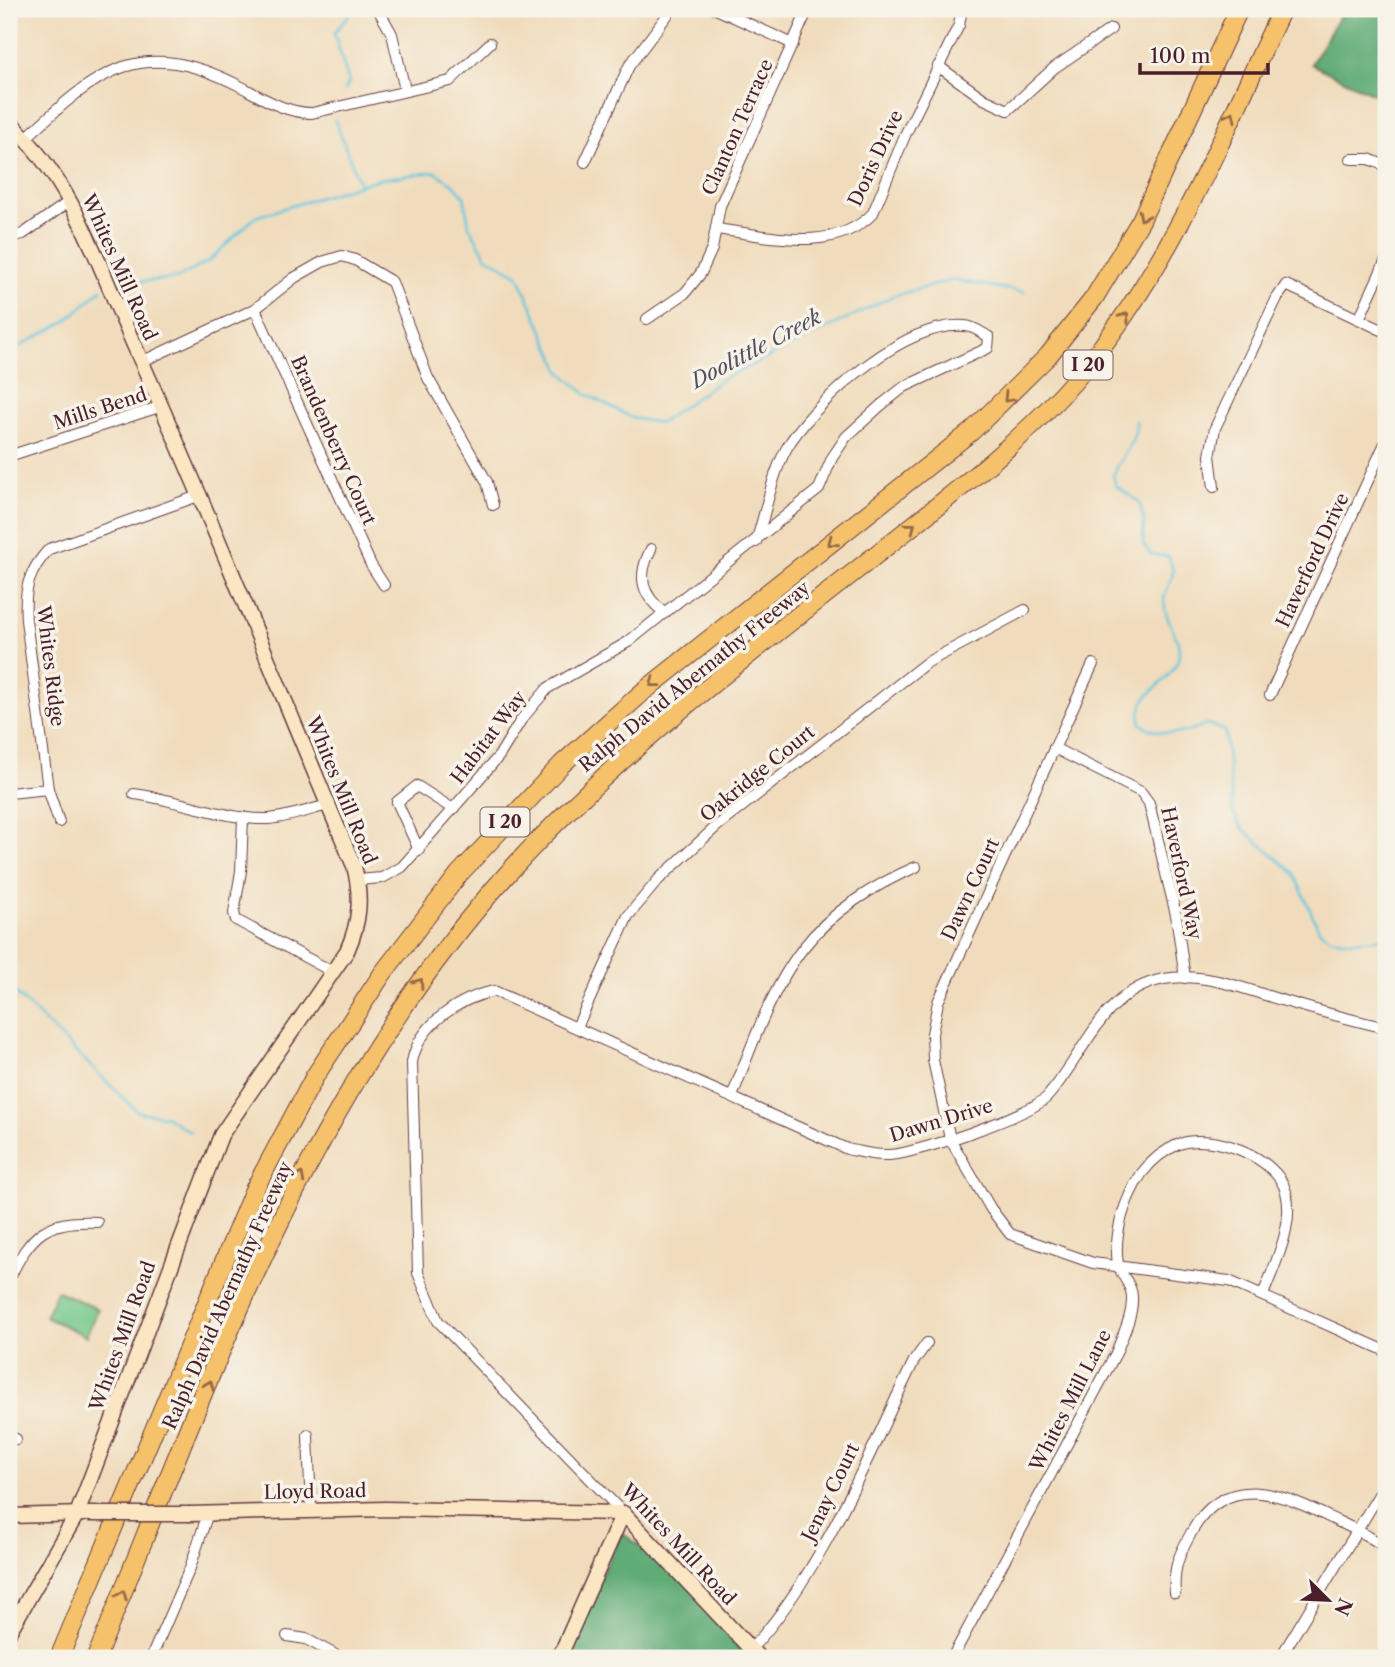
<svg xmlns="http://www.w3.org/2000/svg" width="1395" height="1667" viewBox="0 0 1395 1667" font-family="'Libre Caslon Text',serif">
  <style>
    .green { fill: #75c88b; stroke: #60745b; stroke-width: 2 }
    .forest { fill: #60ac77; stroke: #556651; stroke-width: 2 }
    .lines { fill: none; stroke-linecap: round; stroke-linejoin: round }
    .stream { stroke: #60c4dd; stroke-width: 2.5 }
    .street-casing { stroke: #633b41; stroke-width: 12 }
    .secondary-casing { stroke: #633b41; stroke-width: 17 }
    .highway-casing { stroke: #633b41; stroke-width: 20 }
    .street { stroke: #fff; stroke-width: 10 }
    .secondary { stroke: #fbe6c4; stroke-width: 14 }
    .highway { stroke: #f5c16b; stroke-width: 18 }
    .secondary-bridge-casing { stroke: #633b41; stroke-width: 17; stroke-linecap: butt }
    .secondary-bridge { stroke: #fbe6c4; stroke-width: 14 }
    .oneway { stroke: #976848 }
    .labels { text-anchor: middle; stroke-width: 7; stroke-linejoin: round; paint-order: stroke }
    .shield { fill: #f7f3e8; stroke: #7e5f64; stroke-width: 2 }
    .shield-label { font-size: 18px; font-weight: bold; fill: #4a1f2b }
    .street-label { font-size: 19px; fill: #4a1f2b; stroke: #f7f3e8 }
    .water-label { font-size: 21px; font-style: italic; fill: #515160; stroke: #f7f3e8 }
  </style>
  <rect width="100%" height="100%" fill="#f7f3e8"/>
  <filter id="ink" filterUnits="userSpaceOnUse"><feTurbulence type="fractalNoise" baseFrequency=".0143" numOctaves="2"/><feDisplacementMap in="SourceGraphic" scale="14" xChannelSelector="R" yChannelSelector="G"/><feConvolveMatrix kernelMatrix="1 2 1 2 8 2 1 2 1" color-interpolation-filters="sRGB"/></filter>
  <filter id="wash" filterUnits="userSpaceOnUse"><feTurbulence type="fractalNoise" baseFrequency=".00686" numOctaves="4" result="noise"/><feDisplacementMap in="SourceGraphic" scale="28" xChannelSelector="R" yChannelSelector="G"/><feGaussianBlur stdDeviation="1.57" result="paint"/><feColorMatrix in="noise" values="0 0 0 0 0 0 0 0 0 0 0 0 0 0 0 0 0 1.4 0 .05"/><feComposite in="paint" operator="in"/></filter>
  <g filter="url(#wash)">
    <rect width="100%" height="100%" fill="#f0dcbc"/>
    <polygon class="green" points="57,1291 98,1309 86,1336 45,1317"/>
    <g class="forest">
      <polygon points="1344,9 1386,9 1386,100 1311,64"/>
      <polygon points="622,1533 693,1584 763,1658 560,1658"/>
    </g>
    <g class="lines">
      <g class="stream">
        <polyline points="345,90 349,82 334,33 354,9"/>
        <polyline points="335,120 360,185"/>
        <polyline points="117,284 178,278 209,261 255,217 379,179 435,172 455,185 464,196 469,226 486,256 518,275 561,372 586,394 632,418 660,423 719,381 893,296 953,280 1024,292"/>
        <polyline points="9,352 65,322 102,289"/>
        <path d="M1136 420C1138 440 1120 457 1113 476L1116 486 1139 502 1144 521 1143 544 1151 554 1169 557C1170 561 1173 568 1173 573 1171 588 1161 590 1165 609 1169 629 1187 645 1175 666 1163 688 1135 694 1141 724 1162 738 1186 734 1207 724L1225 731 1233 813 1243 829 1294 873 1319 930 1330 938 1350 941 1386 938"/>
        <polyline points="9,987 138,1112 165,1116 190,1132"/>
      </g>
    </g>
  </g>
  <g filter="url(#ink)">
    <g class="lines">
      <defs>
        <g id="street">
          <polyline points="378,9 392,34 405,90"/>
          <polyline points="716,9 793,44"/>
          <polyline points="938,66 984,99 1008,110 1054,68 1111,29"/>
          <path d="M26 138C99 69 140 36 238 85 261 97 285 113 312 113L450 81 490 43"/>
          <polyline points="1351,159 1369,159 1386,166"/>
          <polyline points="585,162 629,66 672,9"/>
          <path d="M716 229C766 235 834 255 873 213L906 133 959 25 962 9"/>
          <polyline points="9,237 23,234 70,201"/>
          <polyline points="255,309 371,565 384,585"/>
          <polyline points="647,319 685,293 701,273 712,249 720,206 808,9"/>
          <polyline points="1359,319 1386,260"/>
          <polyline points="141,362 255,309 294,278 322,262 342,256 355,260 392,282 428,378 487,482 493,505"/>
          <polyline points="9,456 162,406"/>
          <polyline points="1214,487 1210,456 1215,428 1277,298 1286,285 1386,332"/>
          <path d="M651 549C637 576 641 595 665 613"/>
          <polyline points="1093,664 938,1002 932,1034 933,1060 950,1139 991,1209 1010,1234 1093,1263 1229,1281 1386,1351"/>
          <polyline points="1270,695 1386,441"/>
          <polyline points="1054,748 1141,792 1149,803 1176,915 1185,978"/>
          <polyline points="48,789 59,822"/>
          <path d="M9 793 48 789 26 620C24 589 28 572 49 549L201 495"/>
          <path d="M134 794C176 799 231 821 269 819 289 817 309 810 328 805"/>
          <polyline points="243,817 241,871 234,913 236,920 333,972"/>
          <polyline points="419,850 397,802 417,786 453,809"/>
          <path d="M357 880 382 878 402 867 499 756 521 720 548 688 628 642 819 489 832 458 846 437 880 406 904 387 988 348 989 337C982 333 973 326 965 326 906 321 822 396 791 441 772 470 767 509 756 542"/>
          <polyline points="577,1027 628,916 659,879 717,826 926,663 1025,610"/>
          <path d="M732 1097C750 1049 772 987 804 947 831 912 876 884 916 867"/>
          <path d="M9 1279C31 1234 46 1219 97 1222"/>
          <polyline points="308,1435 311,1511"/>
          <polyline points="9,1437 16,1439"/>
          <path d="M623 1513 438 1321 418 1273 412 1062C419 1024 460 998 494 991L847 1149C861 1152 874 1156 889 1155 916 1154 1030 1115 1047 1097 1085 1055 1101 991 1164 979 1206 971 1249 991 1288 1002 1321 1012 1353 1020 1386 1028"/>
          <path d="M1175 1593C1173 1567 1179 1555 1191 1533 1226 1469 1284 1494 1335 1520 1352 1528 1371 1536 1386 1548"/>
          <polyline points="287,1636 306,1639 341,1658"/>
          <path d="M751 1649C823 1572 867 1456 914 1361L927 1343"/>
          <polyline points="151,1658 190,1568 208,1513"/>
          <path d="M952 1658 1116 1353C1122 1336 1133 1317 1132 1297 1132 1284 1120 1275 1118 1264 1113 1234 1125 1198 1142 1173 1151 1161 1165 1150 1179 1144 1212 1132 1277 1157 1286 1192 1295 1225 1274 1266 1263 1295"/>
          <polyline points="1280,1658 1386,1483"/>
        </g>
        <g id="secondary">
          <path d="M9 121C77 188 96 261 134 345 212 517 280 693 354 866 362 897 360 922 347 951L221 1135 77 1514 9 1632"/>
          <polyline points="623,1513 759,1658"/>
          <polyline points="190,1514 385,1509 623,1513"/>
          <polyline points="9,1516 84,1514"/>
          <polyline points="559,1658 623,1513"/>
        </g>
        <g id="highway">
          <polyline points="59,1658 253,1192 315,1076 383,973 459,874 562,764 644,691 972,431 1048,356 1094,298 1141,220 1239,9"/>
          <path d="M96 1658C210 1380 304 1098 510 871 618 752 746 657 872 558 942 502 1016 448 1075 380 1169 271 1222 137 1282 9"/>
        </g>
      </defs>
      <use href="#street" class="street-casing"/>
      <use href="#secondary" class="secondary-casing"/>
      <use href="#highway" class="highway-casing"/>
      <use href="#street" class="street"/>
      <use href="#secondary" class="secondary"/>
      <use href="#highway" class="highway"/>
      <defs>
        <polyline id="secondary-bridge" points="88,1514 190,1514"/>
      </defs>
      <use href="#secondary-bridge" class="secondary-bridge-casing"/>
      <use href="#secondary-bridge" class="secondary-bridge"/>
    </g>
    <defs><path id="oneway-chevron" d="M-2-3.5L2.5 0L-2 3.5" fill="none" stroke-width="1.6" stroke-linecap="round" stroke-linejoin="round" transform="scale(1.75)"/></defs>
    <g class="oneway">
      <use href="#oneway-chevron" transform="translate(1231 116) rotate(-65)"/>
      <use href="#oneway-chevron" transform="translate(1143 216) rotate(117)"/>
      <use href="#oneway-chevron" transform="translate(1125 317) rotate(-55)"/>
      <use href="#oneway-chevron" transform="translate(1008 398) rotate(134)"/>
      <use href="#oneway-chevron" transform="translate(911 527) rotate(-38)"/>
      <use href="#oneway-chevron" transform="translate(832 542) rotate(142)"/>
      <use href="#oneway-chevron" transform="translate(654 683) rotate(142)"/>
      <use href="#oneway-chevron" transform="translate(419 983) rotate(-54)"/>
      <use href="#oneway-chevron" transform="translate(300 1177) rotate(-63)"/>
      <use href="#oneway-chevron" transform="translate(209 1385) rotate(-68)"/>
      <use href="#oneway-chevron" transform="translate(122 1595) rotate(-68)"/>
    </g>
  </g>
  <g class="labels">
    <g class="shield">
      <rect x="1063.5" y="350.5" width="49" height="29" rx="5"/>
      <rect x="480.5" y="807.5" width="49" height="29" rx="5"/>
    </g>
    <g class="shield-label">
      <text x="1088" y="371">I 20</text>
      <text x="505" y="828">I 20</text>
    </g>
    <g class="street-label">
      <text transform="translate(737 127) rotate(-66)" y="7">Clanton Terrace</text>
      <text transform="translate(875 158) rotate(-65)" y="7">Doris Drive</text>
      <text transform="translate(120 267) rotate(66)" y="7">Whites Mill Road</text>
      <text transform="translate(100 408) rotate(-18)" y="7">Mills Bend</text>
      <text transform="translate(334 440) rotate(66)" y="7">Brandenberry Court</text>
      <text transform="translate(1312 560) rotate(-65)" y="7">Haverford Drive</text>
      <text transform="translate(51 666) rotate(83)" y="7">Whites Ridge</text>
      <text transform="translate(694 676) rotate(-39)" y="7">Ralph David Abernathy Freeway</text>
      <text transform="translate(488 737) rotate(-53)" y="7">Habitat Way</text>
      <text transform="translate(757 773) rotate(-39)" y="7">Oakridge Court</text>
      <text transform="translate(342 790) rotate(68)" y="7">Whites Mill Road</text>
      <text transform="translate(1182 873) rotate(78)" y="7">Haverford Way</text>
      <text transform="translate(970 889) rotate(-65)" y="7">Dawn Court</text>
      <text transform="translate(941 1120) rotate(-17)" y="7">Dawn Drive</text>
      <text transform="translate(227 1295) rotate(-66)" y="7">Ralph David Abernathy Freeway</text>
      <text transform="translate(122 1336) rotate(-70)" y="7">Whites Mill Road</text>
      <text transform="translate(1070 1400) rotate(-63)" y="7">Whites Mill Lane</text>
      <text transform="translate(315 1491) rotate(-1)" y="7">Lloyd Road</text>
      <text transform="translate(830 1492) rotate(-64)" y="7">Jenay Court</text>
      <text transform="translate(679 1544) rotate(47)" y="7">Whites Mill Road</text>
    </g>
    <g class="water-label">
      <text transform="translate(756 349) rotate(-28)" y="7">Doolittle Creek</text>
    </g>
  </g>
  <rect width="1395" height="1667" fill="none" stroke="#f7f3e8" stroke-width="35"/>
  <g transform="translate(1328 1600) rotate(114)" stroke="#f7f3e8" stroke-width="5" paint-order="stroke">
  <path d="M0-5L12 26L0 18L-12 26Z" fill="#4a1f2b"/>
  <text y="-10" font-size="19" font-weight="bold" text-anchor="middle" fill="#4a1f2b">N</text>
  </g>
  <path d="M1140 63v10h128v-10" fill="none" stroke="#4a1f2b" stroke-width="3.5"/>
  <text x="1150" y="63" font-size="21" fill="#4a1f2b" stroke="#f7f3e8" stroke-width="5" paint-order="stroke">100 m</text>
</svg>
